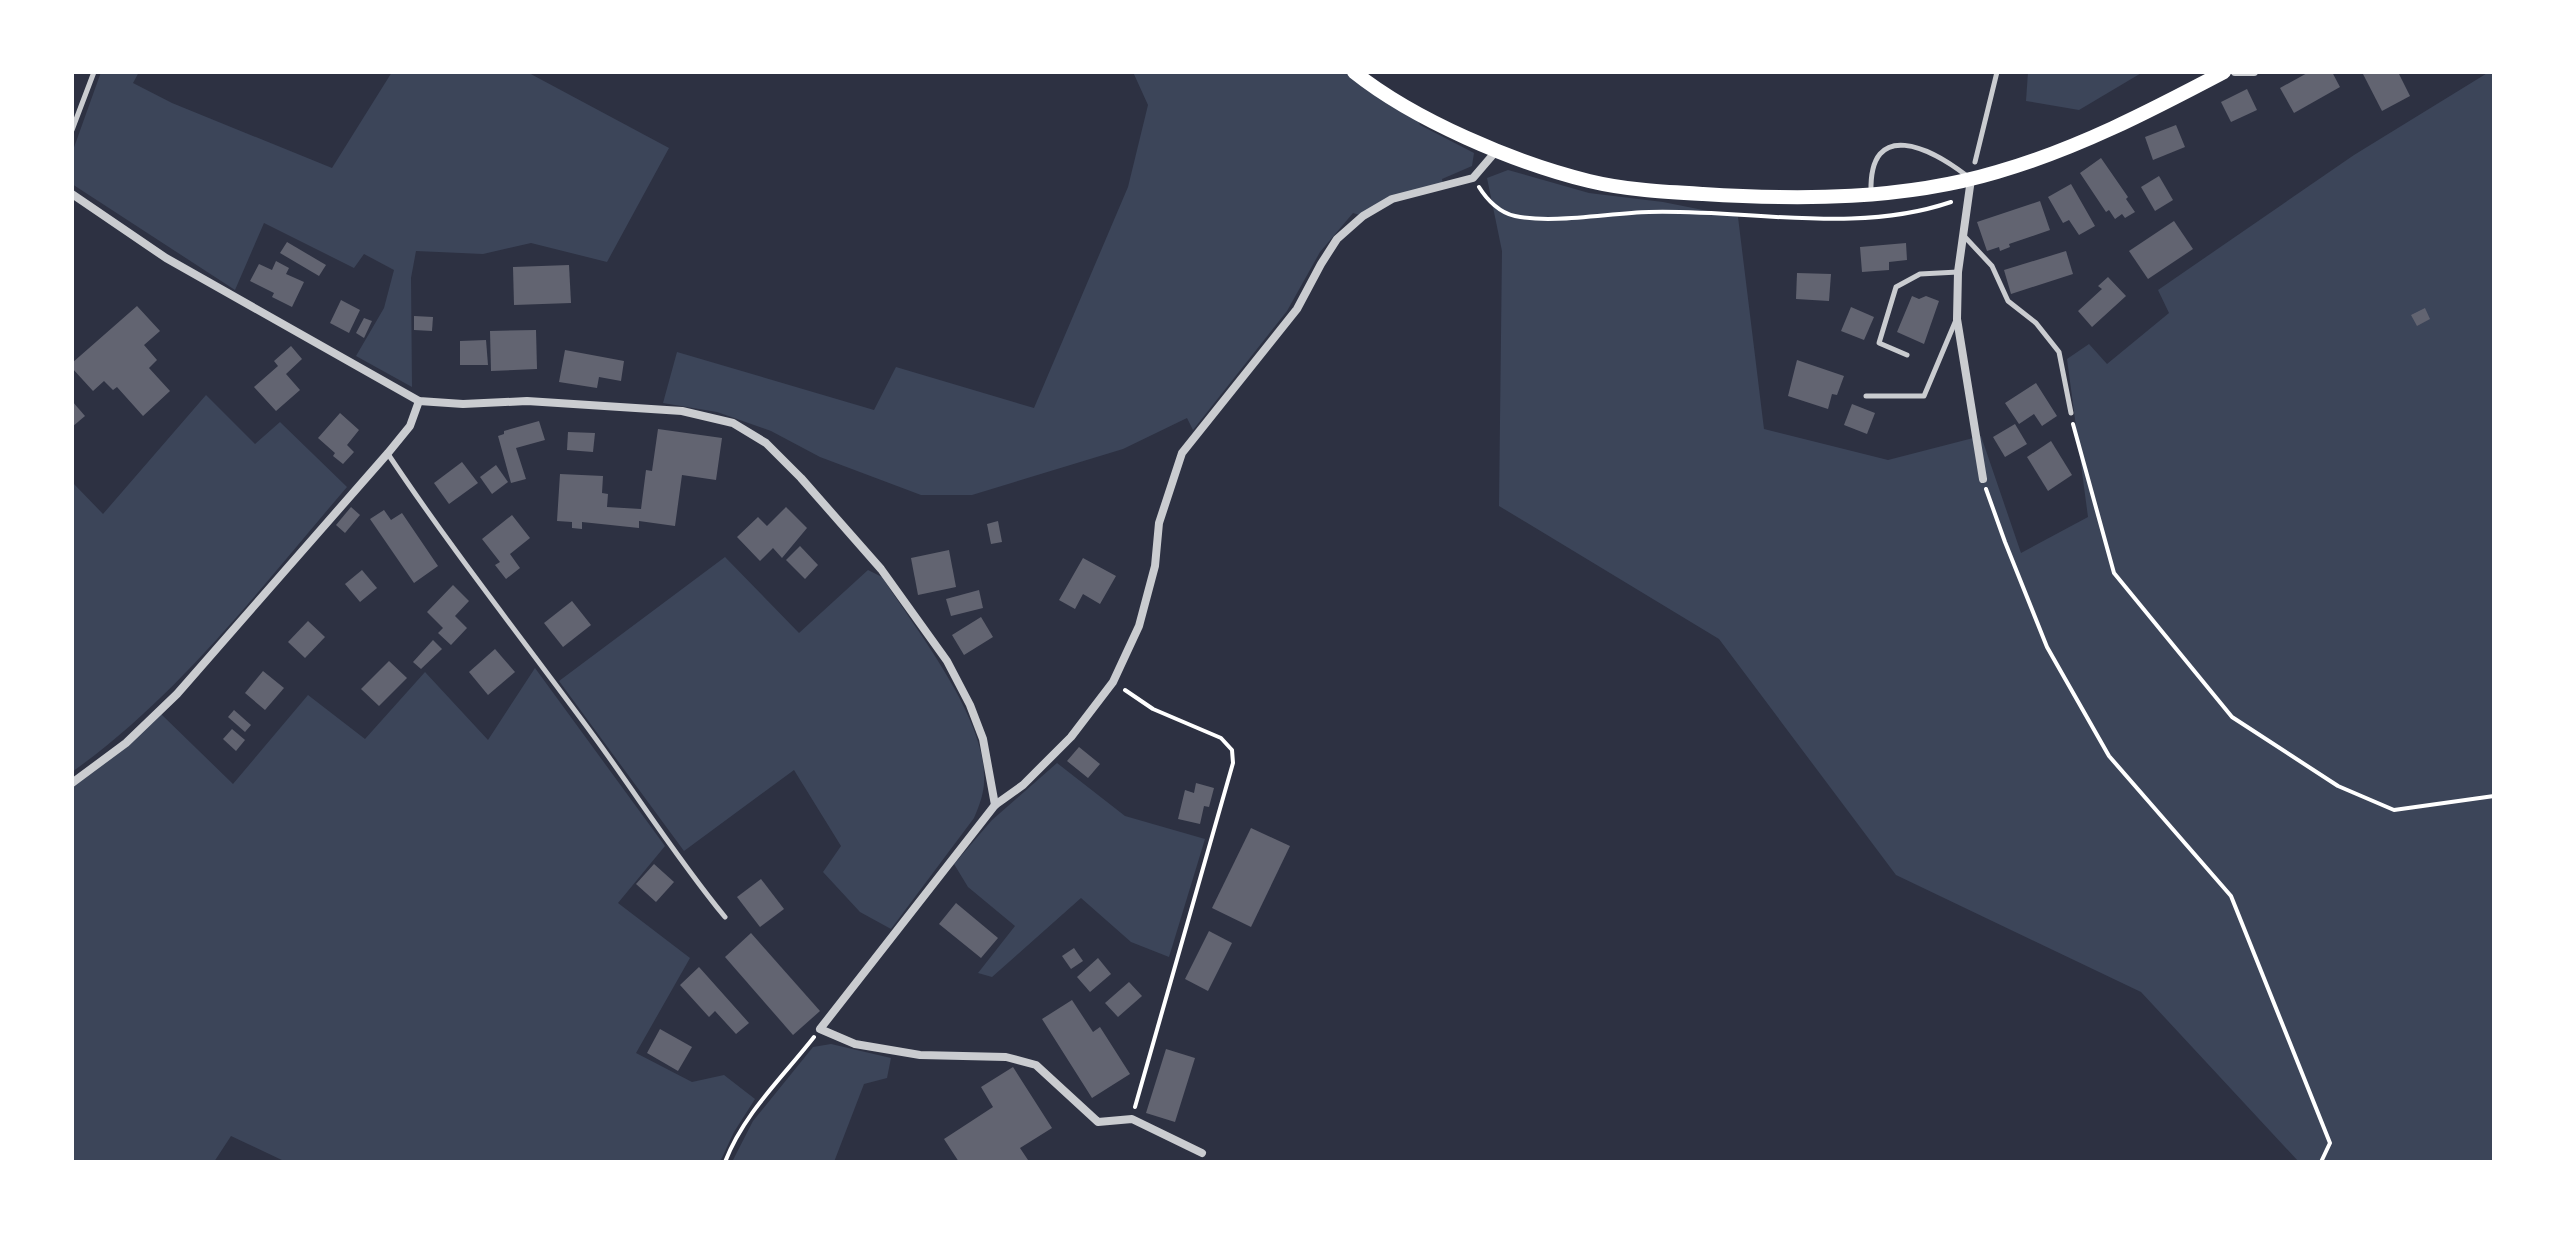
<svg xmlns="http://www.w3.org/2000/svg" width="2566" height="1234" viewBox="0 0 2566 1234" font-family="'Sofia Sans Condensed',sans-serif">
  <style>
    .green { fill: #3c4559 }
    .building { fill: #626471 }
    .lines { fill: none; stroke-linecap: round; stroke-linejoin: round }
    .path { stroke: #fff; stroke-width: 4 }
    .service { stroke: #caccd0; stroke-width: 5 }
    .minor { stroke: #caccd0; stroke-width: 8 }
    .primary { stroke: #fff; stroke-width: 14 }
  </style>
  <rect width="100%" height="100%" fill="#2d3142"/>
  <g class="green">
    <polygon points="101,72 139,72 133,83 172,103 332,168 392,72 527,72 669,148 607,262 531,243 483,254 416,251 411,278 412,387 356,356 384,308 394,270 364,254 354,268 264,223 235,290 72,184 72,153"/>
    <polygon points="1133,72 1354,72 1415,112 1420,125 1474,153 1472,166 1442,179 1444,187 1392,199 1363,216 1353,213 1320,252 1287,311 1193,430 1187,418 1123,449 972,495 921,495 820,457 771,431 717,412 663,403 677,352 874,410 896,367 1034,408 1128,187 1148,105"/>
    <polygon points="2028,72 2143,72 2079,110 2026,101"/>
    <polygon points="2489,72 2494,72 2494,1162 2299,1162 2141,992 1896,875 1719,639 1499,506 1502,251 1487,178 1508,170 1589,193 1663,202 1738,217 1764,429 1888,460 1981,436 2021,553 2088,517 2067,359 2089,344 2107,364 2169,313 2158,290 2354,155"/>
    <path d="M206 395 255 444 280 422 347 487C261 587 180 695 72 772V482L103 514Z"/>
    <path d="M725 557 799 633 868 570 882 577C915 628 984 715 984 776 985 791 980 804 974 818L891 929 860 912 823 872 841 846 794 770 684 851 559 681Z"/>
    <polygon points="535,668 665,846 618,903 690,958 636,1053 692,1082 724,1075 755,1099 734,1132 720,1162 286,1162 231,1136 214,1162 72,1162 72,787 96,770 161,714 233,784 308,695 365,739 425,672 488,740"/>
    <polygon points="1057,763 1125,816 1205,839 1169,957 1131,942 1081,898 992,977 978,973 1015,926 968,887 954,864 992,820"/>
    <polygon points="831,1044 891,1058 887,1078 864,1084 834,1162 732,1162 753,1121 813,1047"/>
  </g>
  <g class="building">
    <polygon points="2309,72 2332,72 2340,87 2294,113 2280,88"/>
    <polygon points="2366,72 2398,72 2410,96 2382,111 2363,74"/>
    <polygon points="2247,89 2257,110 2231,122 2221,102"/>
    <polygon points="2176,125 2185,147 2153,160 2145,137"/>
    <polygon points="2101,158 2128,197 2126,199 2135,212 2125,218 2122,214 2115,219 2109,210 2106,212 2080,173"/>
    <polygon points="2159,176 2173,200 2155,211 2141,187"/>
    <polygon points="2071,184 2095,226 2079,235 2069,220 2063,223 2048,197"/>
    <polygon points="2040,201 2050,230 2009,244 2010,247 2000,251 1999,247 1987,251 1977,222"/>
    <polygon points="2174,221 2193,249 2148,279 2129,251"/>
    <polygon points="287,242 326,265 319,276 280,253"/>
    <polygon points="1906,243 1907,260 1889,262 1889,270 1862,272 1860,247"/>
    <polygon points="2066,251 2073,274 2011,294 2004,270"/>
    <polygon points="276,261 289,268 286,274 304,282 292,307 272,297 274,293 250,281 259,264 272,270"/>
    <polygon points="569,265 571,303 514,305 513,267"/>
    <polygon points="1797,273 1831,274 1829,301 1796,299"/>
    <polygon points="2108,277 2126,296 2092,327 2078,311 2102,289 2098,286"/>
    <polygon points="1912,296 1919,299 1926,296 1939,301 1924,344 1897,332"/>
    <polygon points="341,300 360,310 349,333 330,323"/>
    <polygon points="137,306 160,331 144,345 157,360 149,368 170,391 143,416 117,387 113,390 104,381 93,391 72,368 72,363"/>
    <polygon points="1851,307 1874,317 1864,340 1841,331"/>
    <polygon points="2425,308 2430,319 2417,326 2411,315"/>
    <polygon points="414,316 433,317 432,331 414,330"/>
    <polygon points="364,318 372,321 364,338 356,333"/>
    <polygon points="536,330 537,369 491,371 490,331"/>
    <polygon points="486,340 488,365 460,365 460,341"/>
    <polygon points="291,346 302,359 286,374 300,390 276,411 254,387 278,366 274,361"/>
    <polygon points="565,350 624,361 621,381 599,377 597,388 559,382"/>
    <polygon points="1797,360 1844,376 1837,395 1832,394 1828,409 1788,396"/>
    <polygon points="2036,383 2057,416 2042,426 2034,414 2019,424 2005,403"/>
    <polygon points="72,401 85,416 72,427"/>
    <polygon points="1852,404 1875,413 1867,434 1844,425"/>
    <polygon points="340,413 359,430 347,445 354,452 343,464 333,456 335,453 318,438"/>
    <polygon points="539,421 545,440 516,448 526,479 511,483 498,436 504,434 504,431"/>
    <polygon points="2015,424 2027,444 2005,457 1993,437"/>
    <polygon points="658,429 722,438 716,480 682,475 675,526 639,521 639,528 582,522 582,529 572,528 572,522 557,521 560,474 603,476 602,493 608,494 607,507 641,509 646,470 652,471"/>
    <polygon points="568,432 595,433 593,452 567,450"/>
    <polygon points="2051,441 2072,475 2048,491 2027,457"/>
    <polygon points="462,462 478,483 449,504 434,483"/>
    <polygon points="496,465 508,482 492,494 480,477"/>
    <polygon points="351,507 360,515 345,533 336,525"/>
    <polygon points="786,507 807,528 782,558 773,548 760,561 737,537 758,517 767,526"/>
    <polygon points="384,510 391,520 402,513 438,566 414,583 370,519"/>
    <polygon points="512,515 530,538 510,554 520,568 506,579 495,565 500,562 482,539"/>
    <polygon points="998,521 1002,542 991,544 987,524"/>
    <polygon points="800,546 818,565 805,579 786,560"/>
    <polygon points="949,550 956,587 918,595 911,558"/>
    <polygon points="1083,558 1116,576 1100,604 1083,594 1075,609 1059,600"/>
    <polygon points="362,570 377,588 360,602 345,584"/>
    <polygon points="453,585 469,601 455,616 467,628 451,645 438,633 443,628 427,612"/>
    <polygon points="979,590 983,608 951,616 946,599"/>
    <polygon points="572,601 591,625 563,647 544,623"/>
    <polygon points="981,617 993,637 964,655 952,635"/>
    <polygon points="308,621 325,637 305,658 288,642"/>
    <polygon points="433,640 442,649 421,669 413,662"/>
    <polygon points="495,649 515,672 488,695 469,672"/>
    <polygon points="389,661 407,678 379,706 361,689"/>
    <polygon points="263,671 284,688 265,710 245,693"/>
    <polygon points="234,710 251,725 245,732 228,717"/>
    <polygon points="232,729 245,740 236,751 223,739"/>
    <polygon points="1079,747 1100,764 1088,778 1067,761"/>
    <polygon points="1196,783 1214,788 1209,807 1204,806 1200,824 1178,819 1185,790 1194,793"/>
    <polygon points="1251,828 1290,846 1251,927 1212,908"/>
    <polygon points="654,864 674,882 656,902 636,884"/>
    <polygon points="761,879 784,909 760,927 737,897"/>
    <polygon points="956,903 998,938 981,958 939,924"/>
    <polygon points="1209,931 1232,943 1208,991 1185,979"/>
    <polygon points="751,933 820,1011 793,1035 725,957"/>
    <polygon points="1074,948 1083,961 1071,969 1062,956"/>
    <polygon points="1098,958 1111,974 1090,992 1077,977"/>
    <polygon points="699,967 749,1023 736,1034 715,1011 709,1017 680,985"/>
    <polygon points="1129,982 1142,996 1118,1017 1105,1003"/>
    <polygon points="1072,1000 1093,1032 1100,1027 1130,1074 1092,1098 1042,1019"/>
    <polygon points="660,1029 692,1047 678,1071 647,1053"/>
    <polygon points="1166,1049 1195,1058 1175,1122 1146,1113"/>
    <polygon points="1013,1067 1052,1128 1020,1148 1028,1160 1025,1162 959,1162 944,1139 993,1107 981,1087"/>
  </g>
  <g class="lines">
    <g class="path">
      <path d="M1479 187C1487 200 1500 213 1515 216 1552 224 1609 213 1649 212 1749 209 1854 235 1951 202"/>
      <polyline points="2073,424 2114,573 2232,717 2338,786 2394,810 2494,796"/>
      <polyline points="1986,489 2005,542 2047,647 2109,756 2231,896 2330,1143 2321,1162"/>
      <polyline points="1125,690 1153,709 1221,738 1232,750 1233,763 1135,1107"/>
      <path d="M725 1162C744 1113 782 1078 814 1037"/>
    </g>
    <g class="service">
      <polyline points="72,130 94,72"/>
      <polyline points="1975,162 1997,72"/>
      <path d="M1871 192C1869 117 1931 148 1967 176"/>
      <polyline points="1964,236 1992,266 2008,301 2036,323 2059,352 2071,413"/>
      <polyline points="1907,355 1879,343 1896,287 1920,274 1958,272"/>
      <polyline points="1866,396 1924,396 1956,320"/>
      <path d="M388 454C452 550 524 641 593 735 637 795 677 859 725 917"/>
    </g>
    <g class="minor">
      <polyline points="2235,72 2254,72"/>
      <polyline points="1971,179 1958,272 1957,319 1983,479"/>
      <polyline points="72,194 166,258 419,401 463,404 527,401 682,411 733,423 766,443 801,478 881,569 947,661 970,705 983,739 995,805"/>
      <polyline points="72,783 126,743 177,694 388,453 410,426 419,401"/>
      <polyline points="1202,1153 1132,1119 1098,1122 1036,1065 1006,1057 920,1055 855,1044 820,1029 995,805 1023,785 1071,737 1113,682 1139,626 1155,566 1159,523 1182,453 1297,309 1321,264 1337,239 1363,216 1392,199 1473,178 1497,150"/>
    </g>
    <path class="primary" d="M1354 72C1414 120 1515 163 1589 181 1626 190 1665 192 1703 194 1801 200 1903 200 1997 172 2077 149 2150 111 2224 72"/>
  </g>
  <rect width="2566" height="1234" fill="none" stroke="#ffffff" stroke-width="148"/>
</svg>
